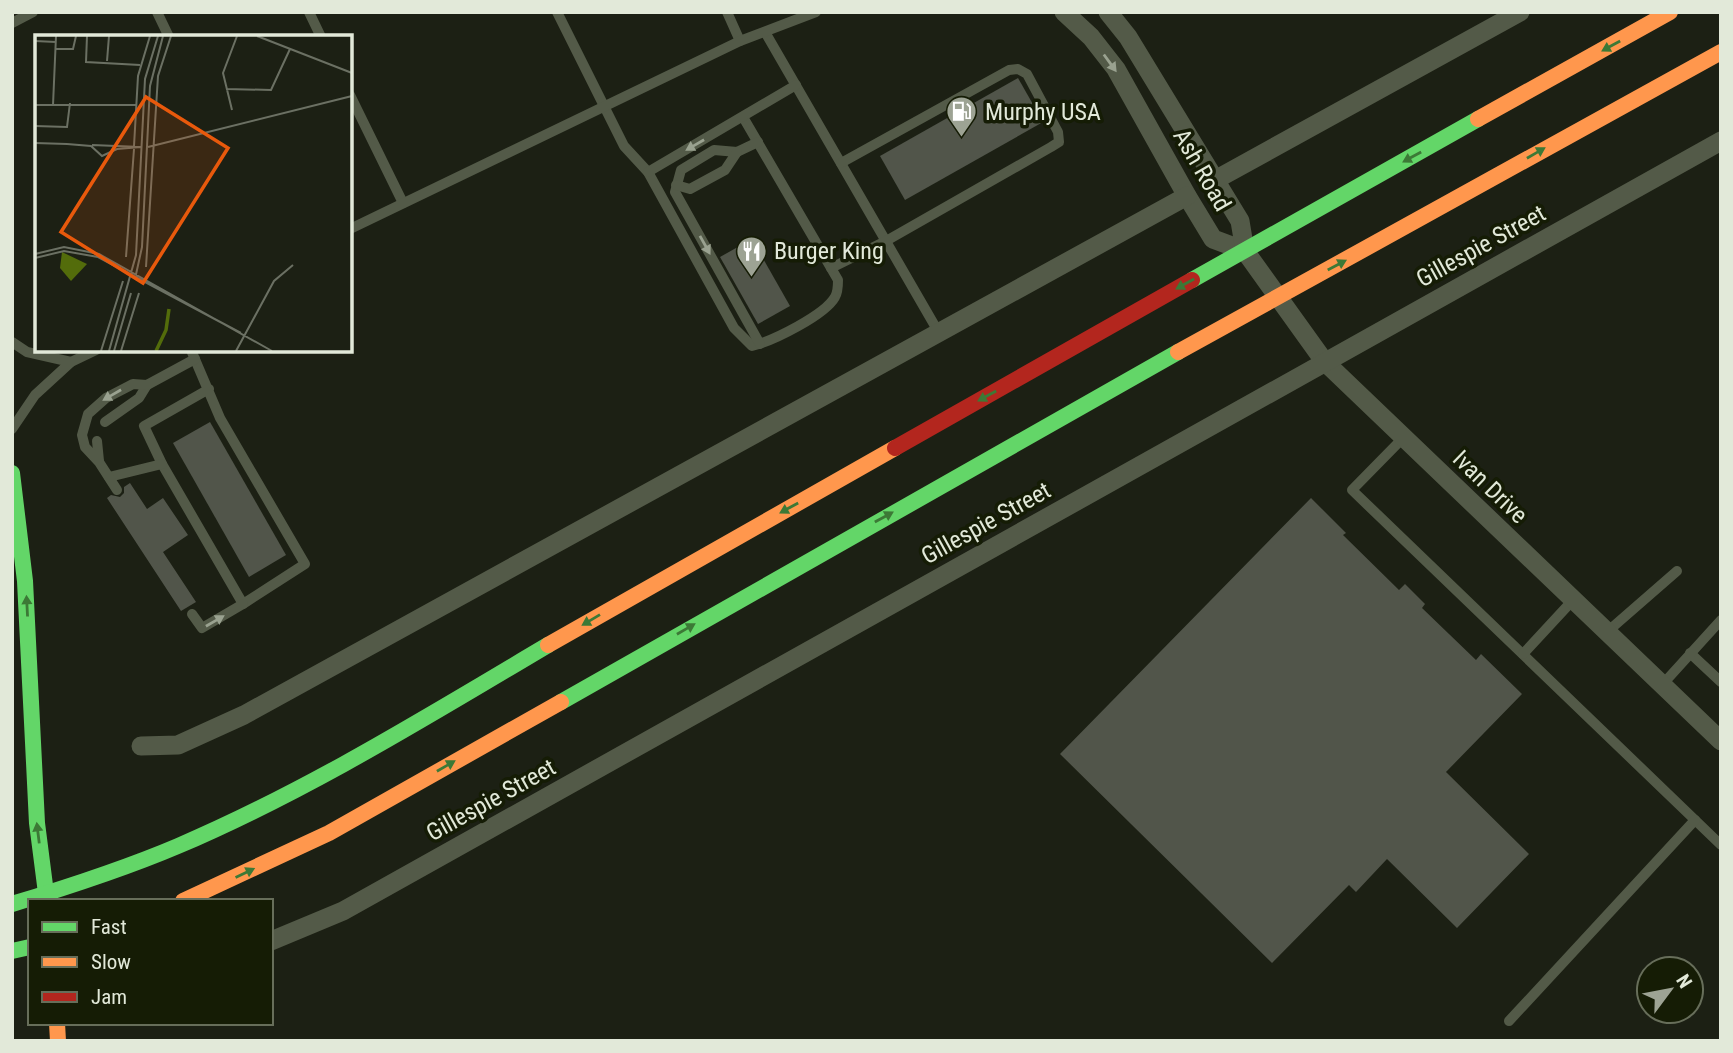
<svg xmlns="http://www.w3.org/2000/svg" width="1733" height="1053" viewBox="0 0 1733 1053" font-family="'Roboto Condensed',sans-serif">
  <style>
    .building { fill: #51554a }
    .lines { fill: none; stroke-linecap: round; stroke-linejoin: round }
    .lane { stroke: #535a48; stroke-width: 10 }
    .street { stroke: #535a48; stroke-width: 19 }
    .fast { stroke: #63d668; stroke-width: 16 }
    .slow { stroke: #ff974d; stroke-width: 16 }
    .jam { stroke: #b3261e; stroke-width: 16 }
    .oneway { fill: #3c7936 }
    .oneway2 { fill: #9aa290 }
    .labels { text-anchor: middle; stroke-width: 7; stroke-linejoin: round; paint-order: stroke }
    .poi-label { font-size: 24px; fill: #e2e9d9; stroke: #151c05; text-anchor: start }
    .street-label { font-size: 24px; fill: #e2e9d9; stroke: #151c05 }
    .inset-river { fill: none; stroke: #536c0b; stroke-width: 3.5 }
    .inset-road { fill: none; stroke: #6b7063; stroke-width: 2 }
    .view { fill: #e8590c; fill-opacity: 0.15; stroke: #e8590c; stroke-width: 3.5 }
    .inset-edge { fill: none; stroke: #e2e9d9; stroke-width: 3.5 }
  </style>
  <rect width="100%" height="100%" fill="#1c2014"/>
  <g class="building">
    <polygon points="1018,78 1043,122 905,200 880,156"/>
    <polygon points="752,239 790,306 758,324 720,257"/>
    <polygon points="210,422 286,555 249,577 173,443"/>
    <polygon points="130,483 147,509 163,498 188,535 163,552 196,602 181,611 107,498 111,495 120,497 124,493 124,487"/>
    <polygon points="1311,498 1346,533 1343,535 1399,590 1405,584 1425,604 1422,608 1476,660 1481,654 1522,694 1446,772 1529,854 1457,928 1387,859 1356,892 1349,885 1272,963 1060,754"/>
  </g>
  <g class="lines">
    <g class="lane">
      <polyline points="157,12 169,37"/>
      <polyline points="309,12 321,37"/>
      <path d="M557 12 624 146 648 172 734 328 752 346C773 341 825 315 835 297 838 292 838 286 838 280L743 117"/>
      <polyline points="727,12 740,41"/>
      <polyline points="12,23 33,12"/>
      <polyline points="765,32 939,333"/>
      <polyline points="350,95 403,203"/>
      <polyline points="758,142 737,152 714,150 681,170 675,192 760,344"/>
      <polyline points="648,172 796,85"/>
      <polyline points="676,185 690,189 725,170 737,152"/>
      <polyline points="350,229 740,41 816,12"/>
      <polyline points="831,268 886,241 1051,147 1059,142 1058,132 1027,74 1018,69 1009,70 841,163"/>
      <polyline points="12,342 27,352 71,362"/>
      <polyline points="191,350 220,418 305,564 243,604 162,464 144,426 209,389"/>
      <polyline points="105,422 139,398 147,385"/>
      <polyline points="12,429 35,395 71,362 96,350"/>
      <polyline points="1403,438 1352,490 1721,845"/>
      <polyline points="97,441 99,461"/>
      <polyline points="109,477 162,464"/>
      <polyline points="117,490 99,462 85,447 82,435 88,414 106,398 133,384 147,385 195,359"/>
      <polyline points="192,614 202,628 243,604"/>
      <polyline points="1607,632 1677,571"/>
      <polyline points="1690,653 1721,682"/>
      <polyline points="1523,654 1573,600"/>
      <polyline points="1662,685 1721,620"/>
      <polyline points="1509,1021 1695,820"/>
    </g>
    <g class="street">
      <polyline points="1064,12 1091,37 1116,69 1187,196 1213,239 1245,251"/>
      <polyline points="1108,12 1128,37 1240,221 1245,251 1324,361 1721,741"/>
      <polyline points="1215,180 1520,12"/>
      <polyline points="141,746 178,745 244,715 1187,196"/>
      <polyline points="271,941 343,911 1721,141"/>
    </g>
    <g class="fast">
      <polyline points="1192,280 1478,119"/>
      <polyline points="12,473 25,581 37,823 47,901"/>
      <polyline points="561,702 1178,352"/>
      <path d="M12 904C68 887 124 869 178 846 307 791 428 716 548 645"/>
      <polyline points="12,951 30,947"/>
    </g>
    <g class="slow">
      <polyline points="1478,119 1670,12"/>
      <polyline points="1178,352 1721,52"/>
      <polyline points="548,645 895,448"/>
      <polyline points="183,901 329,833 561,702"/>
      <polyline points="57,1023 58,1041"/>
    </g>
    <polyline class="jam" points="895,448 1192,280"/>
  </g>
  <defs><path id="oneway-solid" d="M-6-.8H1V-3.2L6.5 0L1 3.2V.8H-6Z" transform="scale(1.75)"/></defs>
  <g class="oneway">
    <use href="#oneway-solid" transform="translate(1611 46) rotate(151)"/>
    <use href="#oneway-solid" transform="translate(1536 153) rotate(-30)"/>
    <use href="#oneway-solid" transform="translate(1412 157) rotate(151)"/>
    <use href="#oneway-solid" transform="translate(1337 265) rotate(-28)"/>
    <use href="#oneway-solid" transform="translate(1185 284) rotate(151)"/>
    <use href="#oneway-solid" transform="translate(987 396) rotate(151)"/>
    <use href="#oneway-solid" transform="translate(789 508) rotate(151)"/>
    <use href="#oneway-solid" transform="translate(884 517) rotate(-29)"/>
    <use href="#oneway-solid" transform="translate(27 606) rotate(-93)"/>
    <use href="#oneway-solid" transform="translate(591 620) rotate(149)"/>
    <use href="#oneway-solid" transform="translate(686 629) rotate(-30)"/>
    <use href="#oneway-solid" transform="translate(446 766) rotate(-30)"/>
    <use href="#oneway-solid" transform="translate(38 833) rotate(-97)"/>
    <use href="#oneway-solid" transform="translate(245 873) rotate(-26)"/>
  </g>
  <g class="oneway2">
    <use href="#oneway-solid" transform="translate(1110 63) rotate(54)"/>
    <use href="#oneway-solid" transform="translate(695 145) rotate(150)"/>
    <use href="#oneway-solid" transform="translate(705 245) rotate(61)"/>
    <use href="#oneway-solid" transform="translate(112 395) rotate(150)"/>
    <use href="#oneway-solid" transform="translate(215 621) rotate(-30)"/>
  </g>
  <defs>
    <symbol id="fuel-pin" viewBox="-11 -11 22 30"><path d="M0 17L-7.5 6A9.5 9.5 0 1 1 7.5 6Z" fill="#9da394" stroke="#151c05"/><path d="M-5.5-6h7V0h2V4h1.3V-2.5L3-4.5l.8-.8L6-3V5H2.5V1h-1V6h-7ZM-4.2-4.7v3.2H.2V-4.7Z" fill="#fff"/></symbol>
    <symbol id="restaurant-pin" viewBox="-11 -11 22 30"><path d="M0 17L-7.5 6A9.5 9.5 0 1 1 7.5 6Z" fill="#9da394" stroke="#151c05"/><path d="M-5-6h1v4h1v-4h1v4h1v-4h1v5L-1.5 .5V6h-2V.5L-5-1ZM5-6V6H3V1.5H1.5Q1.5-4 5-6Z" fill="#fff"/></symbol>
  </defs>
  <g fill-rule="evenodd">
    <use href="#fuel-pin" x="944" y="94" width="35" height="47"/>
    <use href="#restaurant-pin" x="734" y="234" width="35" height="47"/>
  </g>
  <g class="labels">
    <g class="poi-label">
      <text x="985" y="120">Murphy USA</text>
      <text x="774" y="259">Burger King</text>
    </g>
    <g class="street-label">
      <text transform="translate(1202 170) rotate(60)" y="8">Ash Road</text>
      <text transform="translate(1481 246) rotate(-29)" y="8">Gillespie Street</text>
      <text transform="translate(1490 487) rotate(44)" y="8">Ivan Drive</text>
      <text transform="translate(986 523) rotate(-29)" y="8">Gillespie Street</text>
      <text transform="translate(491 800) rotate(-29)" y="8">Gillespie Street</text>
    </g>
  </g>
  <g transform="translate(35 35)">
    <rect width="317" height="317" fill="#1c2014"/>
    <path d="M27 217 52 229 36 246 25 233Z" fill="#536c0b"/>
    <path class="inset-river" d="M121 316 131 295 134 274"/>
    <path class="inset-road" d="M52 1 51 27 105 30M222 1 317 38M0 6 21 7M21 14H38L41 1M72 26 74 1M191 54 236 55 255 14M0 70H102M18 70 21 1M197 75 188 38 202 1M0 91 32 92 35 68M0 108 32 109M32 109 56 111 67 121 82 114 106 112M57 110 106 112M99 111 103 41 115 1M113 112 317 61M0 219 29 212 64 219 237 316M91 222 99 114M0 223 29 216 63 222 206 298M111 232 123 41 136 1M100 244 107 212 115 51 128 1M66 316 88 246M74 316 101 220 110 44 123 1M79 316 96 258M86 316 104 258M201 316 239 246 258 230"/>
    <path class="view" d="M111 62 193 113 108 248 26 197Z"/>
    <rect width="317" height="317" class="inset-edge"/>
  </g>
  <rect width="1733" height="1053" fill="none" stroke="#e2e9d9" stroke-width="28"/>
  <rect x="28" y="899" width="245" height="126" fill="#151c05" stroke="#676e5a" stroke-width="2"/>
  <rect x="42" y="922" width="35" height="10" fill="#63d668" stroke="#676e5a" stroke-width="2"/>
  <text x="91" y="934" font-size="21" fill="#e2e9d9">Fast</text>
  <rect x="42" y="957" width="35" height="10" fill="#ff974d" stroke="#676e5a" stroke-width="2"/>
  <text x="91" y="969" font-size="21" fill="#e2e9d9">Slow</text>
  <rect x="42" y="992" width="35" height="10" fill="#b3261e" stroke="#676e5a" stroke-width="2"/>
  <text x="91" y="1004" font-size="21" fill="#e2e9d9">Jam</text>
  <g transform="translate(1670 990) rotate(58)"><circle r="33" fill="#151c05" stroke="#676e5a" stroke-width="2"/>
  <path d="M0-5L12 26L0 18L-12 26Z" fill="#9da394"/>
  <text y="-10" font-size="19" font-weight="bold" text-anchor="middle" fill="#e2e9d9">N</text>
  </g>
</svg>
